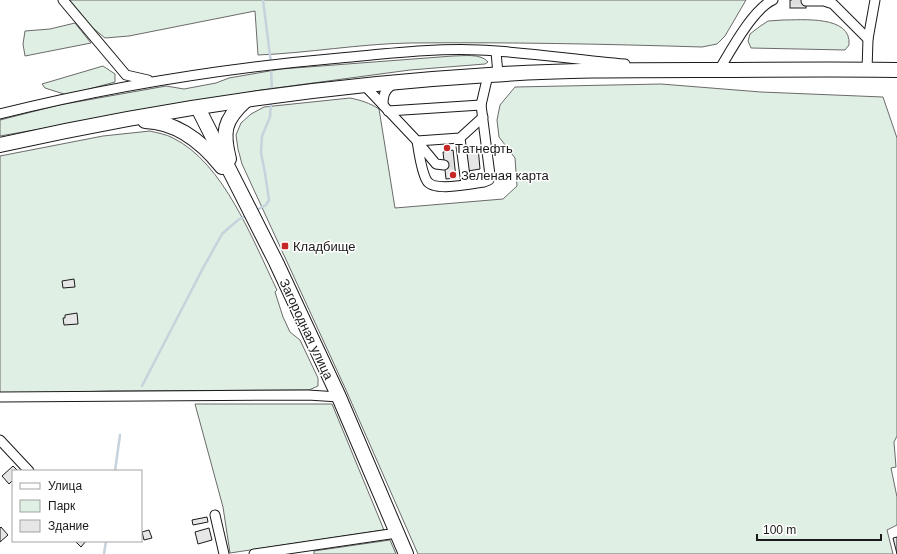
<svg xmlns="http://www.w3.org/2000/svg" width="897" height="554" viewBox="0 0 897 554" font-family="Arial,sans-serif">
  <style>
    .green { fill: #e0efe3; stroke: #6a6a6a }
    .lines { fill: none; stroke-linecap: round; stroke-linejoin: round }
    .stream { stroke: #c6d2dc; stroke-width: 2.5 }
    .building { fill: #e6e6e6; stroke: #1a1a1a }
    .minor-tunnel { stroke: #ddd; stroke-width: 9; stroke-dasharray: 9 4.5; stroke-linecap: butt }
    .minor-casing { stroke: #1a1a1a; stroke-width: 11 }
    .highway-casing { stroke: #1a1a1a; stroke-width: 16 }
    .minor { stroke: #fff; stroke-width: 9 }
    .highway { stroke: #fff; stroke-width: 14 }
    .poi-dot { fill: #c62828; stroke: #fff; stroke-width: 1.5 }
    .labels { text-anchor: middle; stroke-width: 3; stroke-linejoin: round; paint-order: stroke }
    .poi-label { font-size: 13px; fill: #1a1a1a; stroke: #fff; text-anchor: start }
    .street-label { font-size: 13px; fill: #1a1a1a; stroke: #fff }
  </style>
  <rect width="100%" height="100%" fill="#fff"/>
  <g class="green">
    <path d="M69 0H746L725 36 717 44 702 47C604 44 506 42 409 43 358 44 309 53 258 55L255 11 129 36 105 38 88 24Z"/>
    <path d="M783 20C802 20 852 15 849 45L845 50 751 48 748 41 750 34 759 27 768 21Z"/>
    <polygon points="75,23 91,43 25,56 23,44 25,31 50,29"/>
    <path d="M453 56C463 56 481 53 488 62L485 64 410 70 261 90 0 136V120L59 105 166 86 184 89 216 83 229 78 281 69Z"/>
    <polygon points="103,66 115,74 115,82 67,95 45,88 42,84"/>
    <path d="M661 84 761 92 883 97 897 138V436L894 442 896 467 891 468 897 497V525L887 530 893 554H418L346 390 242 164 238 149 236 135 241 123 251 114 264 107 350 98C360 100 370 103 379 109L395 208 503 199 517 186 515 158 499 137 497 120 500 105 515 87Z"/>
    <path d="M150 131C157 133 166 134 173 138 224 163 253 241 277 290L275 292 283 317 290 332 300 340 318 378V386L309 390 109 391 0 394V156L103 136Z"/>
    <polygon points="195,404 332,404 384,530 230,553 223,507"/>
    <polygon points="390,540 396,554 314,554 314,551"/>
  </g>
  <g class="lines">
    <g class="stream">
      <polyline points="263,0 271,63"/>
      <polyline points="271,68 272,91"/>
      <polyline points="255,211 266,205 269,200 265,173 261,153 262,136 270,117 271,102"/>
      <polyline points="142,386 202,270 222,234 238,220 247,215"/>
      <polyline points="115,471 120,435"/>
      <polyline points="104,554 106,541"/>
    </g>
  </g>
  <g class="building">
    <rect x="790" y="0" width="16" height="8"/>
    <polygon points="478,147 480,169 468,171 466,149"/>
    <polygon points="453,150 456,178 446,179 443,152"/>
    <polygon points="74,279 75,287 63,288 62,281"/>
    <polygon points="77,313 78,324 64,325 63,318 65,318 65,315"/>
    <polygon points="13,466 18,471 13,471 13,480 9,484 2,476"/>
    <polygon points="207,517 208,522 193,525 192,520"/>
    <polygon points="1,527 8,535 0,542 0,528"/>
    <polygon points="209,528 212,540 198,544 195,532"/>
    <polygon points="149,530 152,538 144,540 142,532"/>
    <polygon points="897,537 897,554 893,538"/>
    <polygon points="75,541 86,541 81,547"/>
  </g>
  <g class="lines">
    <g class="minor-tunnel">
      <polyline points="792,0 806,1"/>
      <polyline points="444,165 455,164"/>
    </g>
    <defs>
      <g id="minor">
        <polyline points="63,0 126,75 148,80"/>
        <polyline points="806,1 824,1 833,4 868,39"/>
        <polyline points="496,52 498,74"/>
        <path d="M719 70C731 50 753 9 773 0"/>
        <polyline points="867,70 868,39 875,0"/>
        <polyline points="364,85 417,141 436,164 444,165"/>
        <path d="M383 105C383 94 385 89 395 83"/>
        <polyline points="388,111 481,105"/>
        <path d="M0 114C112 86 225 68 340 58 386 54 433 48 479 50 528 52 576 60 625 64"/>
        <polyline points="460,138 466,184"/>
        <path d="M417 141C419 152 421 171 427 181 434 192 471 184 484 182L489 180 490 175 481 105 488 75"/>
        <polyline points="417,141 460,138 483,117"/>
        <polyline points="0,397 308,395 339,397"/>
        <polyline points="0,440 29,471"/>
        <polyline points="215,515 224,554"/>
        <polyline points="254,554 397,533"/>
      </g>
      <g id="highway">
        <polyline points="198,108 276,262 339,397 406,554"/>
        <path d="M145 121C177 122 203 143 222 167"/>
        <path d="M0 145C160 109 325 85 489 75 558 70 628 70 697 70 764 70 831 69 897 70"/>
        <path d="M229 159C222 132 224 120 245 101"/>
      </g>
    </defs>
    <use href="#minor" class="minor-casing"/>
    <use href="#highway" class="highway-casing"/>
    <use href="#minor" class="minor"/>
    <use href="#highway" class="highway"/>
  </g>
  <g class="poi-dot">
    <circle cx="447" cy="148" r="4"/>
    <circle cx="453" cy="175" r="4"/>
    <rect x="281" y="242" width="8" height="8" rx="2"/>
  </g>
  <g class="labels">
    <g class="poi-label">
      <text x="455" y="153">Татнефть</text>
      <text x="461" y="180">Зеленая карта</text>
      <text x="293" y="251">Кладбище</text>
    </g>
    <g class="street-label">
      <text transform="translate(307 329) rotate(65)" y="5">Загородная улица</text>
    </g>
  </g>
  <rect x="12" y="470" width="130" height="72" fill="#ffffff" stroke="#a3a3a3"/>
  <rect x="20" y="483" width="20" height="6" fill="#ffffff" stroke="#a3a3a3"/>
  <text x="48" y="490" font-size="12" fill="#1a1a1a">Улица</text>
  <rect x="20" y="500" width="20" height="12" fill="#e0efe3" stroke="#a3a3a3"/>
  <text x="48" y="510" font-size="12" fill="#1a1a1a">Парк</text>
  <rect x="20" y="520" width="20" height="12" fill="#e6e6e6" stroke="#a3a3a3"/>
  <text x="48" y="530" font-size="12" fill="#1a1a1a">Здание</text>
  <path d="M757 534v6h124v-6" fill="none" stroke="#1a1a1a" stroke-width="2"/>
  <text x="763" y="534" font-size="12" fill="#1a1a1a" stroke="#ffffff" stroke-width="3" paint-order="stroke">100 m</text>
</svg>
